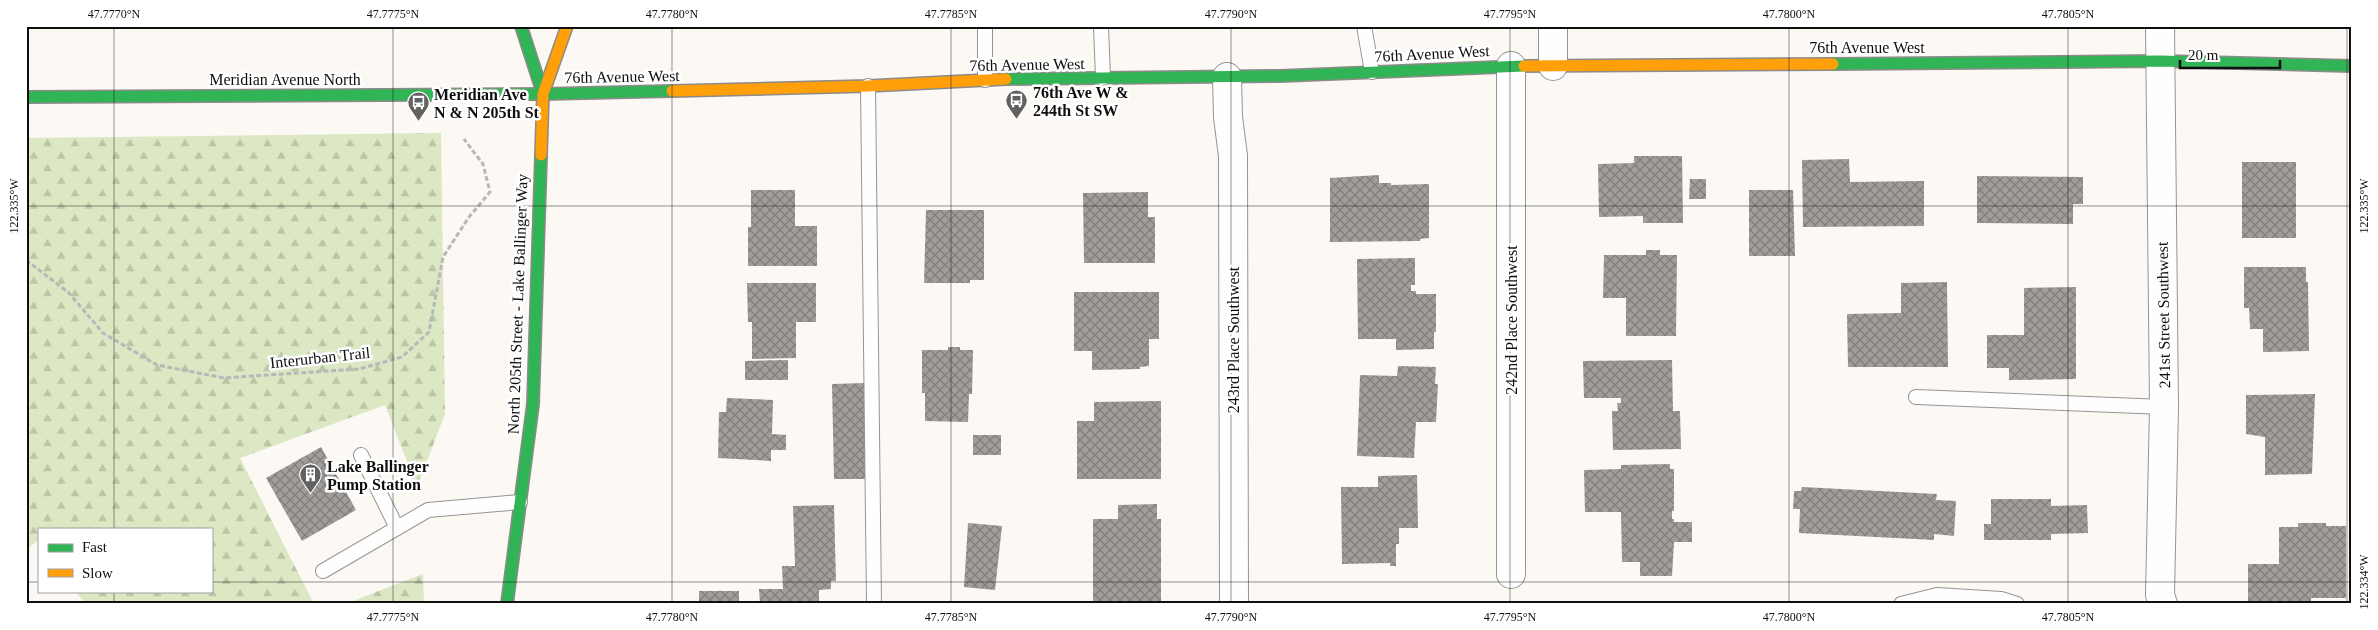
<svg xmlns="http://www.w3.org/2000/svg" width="2378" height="630" viewBox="0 0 2378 630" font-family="Georgia,serif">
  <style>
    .forest { fill: url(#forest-firs) }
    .building { fill: url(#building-cross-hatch) }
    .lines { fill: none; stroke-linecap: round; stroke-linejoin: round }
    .lane-casing { stroke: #969493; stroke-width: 16 }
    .street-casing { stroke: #969493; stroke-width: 30 }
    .fast-casing { stroke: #8c8b89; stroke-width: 14 }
    .slow-casing { stroke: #8c8b89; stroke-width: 14 }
    .path { stroke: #b9b8b8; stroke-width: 3; stroke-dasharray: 5 2.5; stroke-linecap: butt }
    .lane { stroke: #fffefe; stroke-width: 14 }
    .street { stroke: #fffefe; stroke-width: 28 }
    .fast { stroke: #30b455; stroke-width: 11 }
    .slow { stroke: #ff9f0a; stroke-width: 11 }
    .ticks { fill: none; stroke: #0f0f0f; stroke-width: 1; stroke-opacity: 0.45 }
    .labels { text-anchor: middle; stroke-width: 5; stroke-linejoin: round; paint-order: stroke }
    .street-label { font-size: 16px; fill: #0f0f0f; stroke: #fff }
    .poi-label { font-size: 16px; font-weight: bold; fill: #0f0f0f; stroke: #fff; text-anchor: start }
    .neatline { fill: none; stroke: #0f0f0f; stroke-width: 2 }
    .ticks-label { font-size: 12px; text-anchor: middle; fill: #0f0f0f }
  </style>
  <defs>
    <pattern id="forest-firs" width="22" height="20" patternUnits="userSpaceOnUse" patternTransform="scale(1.25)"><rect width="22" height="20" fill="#dce8c4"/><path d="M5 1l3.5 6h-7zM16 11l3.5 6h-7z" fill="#bcc6a7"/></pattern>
    <pattern id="building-cross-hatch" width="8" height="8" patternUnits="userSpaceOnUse" patternTransform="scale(1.25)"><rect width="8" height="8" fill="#a09d9a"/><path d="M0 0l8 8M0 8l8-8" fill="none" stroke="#817e7c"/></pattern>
  </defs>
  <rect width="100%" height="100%" fill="#fcf9f5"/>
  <g class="forest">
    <polygon points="441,133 445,414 417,487 385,405 240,458 314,604 85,604 76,591 211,591 211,529 39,529 39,543 37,541 26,550 26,138"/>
    <polygon points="423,574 424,604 345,604"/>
  </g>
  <g class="building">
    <polygon points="1634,156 1682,156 1683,223 1643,223 1643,216 1599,217 1598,164 1634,163"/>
    <polygon points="1849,159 1850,182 1924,181 1924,226 1803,227 1802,160"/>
    <rect x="2242" y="162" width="54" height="76"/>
    <polygon points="1379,175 1379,183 1391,183 1391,185 1429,184 1429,238 1420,239 1420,241 1330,242 1330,178"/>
    <polygon points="1977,176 2083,177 2083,204 2073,204 2073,224 1977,223"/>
    <polygon points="1690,179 1706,179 1706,199 1689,199"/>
    <polygon points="751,190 795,190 795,226 817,226 817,266 748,266 748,227 751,227"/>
    <polygon points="1749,190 1793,190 1795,256 1749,256"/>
    <polygon points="1148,192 1148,217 1155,217 1155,263 1084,263 1083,193"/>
    <polygon points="926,210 984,210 984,280 970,280 970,283 924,283"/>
    <polygon points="1646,250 1660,250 1660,255 1677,255 1676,336 1626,336 1626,298 1603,298 1604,255 1646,255"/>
    <polygon points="1415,258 1415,285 1411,285 1411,291 1416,291 1416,294 1436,294 1436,332 1434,332 1434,349 1396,350 1396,339 1358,339 1357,259"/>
    <polygon points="2244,267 2306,267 2306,282 2308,282 2309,351 2263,352 2263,329 2250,329 2249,308 2244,308"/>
    <polygon points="1947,282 1948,367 1848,367 1847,314 1901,313 1901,283"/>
    <polygon points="747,283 816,283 816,322 796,322 796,358 752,359 752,322 748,322"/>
    <polygon points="2076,287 2076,379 2009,380 2009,368 1987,368 1987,335 2024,335 2024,288"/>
    <polygon points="1074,292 1159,292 1159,339 1149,339 1149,366 1140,367 1140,369 1092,370 1092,351 1074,351"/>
    <polygon points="948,347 960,347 960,350 973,350 972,394 969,394 968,422 925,421 925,393 922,393 922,350 948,350"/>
    <polygon points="788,360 788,380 745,380 745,361"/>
    <polygon points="1672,360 1673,411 1680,411 1681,449 1613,450 1612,411 1618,411 1617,403 1621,403 1621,398 1584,398 1583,361"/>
    <polygon points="1398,366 1436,367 1435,384 1438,384 1436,422 1416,422 1414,458 1357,456 1360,375 1397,376"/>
    <polygon points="866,383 868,479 834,479 832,384"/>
    <polygon points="2315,394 2312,474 2265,475 2265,437 2246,434 2246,395"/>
    <polygon points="727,398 773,400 772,434 786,435 786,450 771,450 771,461 718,458 719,412 726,412"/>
    <polygon points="1161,401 1161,479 1077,479 1077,421 1094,421 1094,402"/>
    <rect x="973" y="435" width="28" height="20"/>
    <polygon points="321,447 356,510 302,541 266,478"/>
    <polygon points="1670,464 1670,469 1674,469 1674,511 1672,511 1672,519 1674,519 1674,522 1692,522 1692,542 1674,542 1672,576 1640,576 1640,562 1622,562 1621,512 1585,512 1584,470 1621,469 1621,465"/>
    <polygon points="1417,475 1418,528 1399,528 1399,544 1396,544 1396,566 1390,566 1390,563 1342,564 1341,487 1378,487 1378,476"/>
    <polygon points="1802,487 1937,494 1936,500 1956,501 1954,536 1934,534 1934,540 1799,533 1800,509 1793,509 1794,491 1801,491"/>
    <polygon points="1991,499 2051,499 2051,506 2087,505 2088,533 2051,534 2051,540 1984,540 1984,524 1991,524"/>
    <polygon points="1157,504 1157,519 1161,519 1161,601 1093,604 1093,519 1118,519 1118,505"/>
    <polygon points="834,505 836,581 831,581 831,589 819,590 819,604 760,604 759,589 783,589 782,566 795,566 793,506"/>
    <polygon points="968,523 1002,526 995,590 964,587"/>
    <polygon points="2298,523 2326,523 2326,526 2346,526 2346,598 2311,598 2311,604 2248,604 2248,564 2279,564 2279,527 2298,527"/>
    <rect x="699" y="591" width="40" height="13"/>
  </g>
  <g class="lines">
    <defs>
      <g id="lane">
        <polyline points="985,26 985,80"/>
        <polyline points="1101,26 1103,78"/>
        <polyline points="1364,26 1372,72"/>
        <polyline points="868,86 874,604"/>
        <polyline points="1916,397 2164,407"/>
        <polyline points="361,455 397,528"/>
        <polyline points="323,571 428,510 520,502"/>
        <polyline points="1901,604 1937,595 2001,599 2017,604"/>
      </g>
      <g id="street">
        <polyline points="2160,26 2164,407 2160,595 2163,604"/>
        <polyline points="1511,66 1511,574"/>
        <polyline points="1553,66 1553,26"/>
        <polyline points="1227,77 1228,117 1233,156 1234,604"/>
      </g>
      <g id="fast">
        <polyline points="521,26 543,94"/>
        <polyline points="1833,64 2160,61 2352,66"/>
        <polyline points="1006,79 1280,76 1524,66"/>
        <polyline points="26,97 543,94 672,91"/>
        <polyline points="507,604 533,404 541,155"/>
      </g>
      <g id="slow">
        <polyline points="1524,66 1833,64"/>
        <polyline points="672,91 868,86 1006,79"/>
        <polyline points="541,155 543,94 567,26"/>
      </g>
    </defs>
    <use href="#lane" class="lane-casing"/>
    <use href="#street" class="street-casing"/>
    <use href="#fast" class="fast-casing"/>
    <use href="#slow" class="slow-casing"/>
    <polyline class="path" points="26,260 69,293 103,333 157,365 224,378 359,369 402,357 429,332 443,257 469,217 490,192 483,164 464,139"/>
    <use href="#lane" class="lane"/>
    <use href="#street" class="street"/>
    <use href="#fast" class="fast"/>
    <use href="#slow" class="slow"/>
  </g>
  <path class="ticks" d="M114 26V529M393 26V604M672 26V604M951 26V604M1231 26V604M1510 26V604M1789 26V604M2068 26V604M2347 26V604M26 206H2352M26 582H39M211 582H2352M114 591V604"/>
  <defs>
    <symbol id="bus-pin" viewBox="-11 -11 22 30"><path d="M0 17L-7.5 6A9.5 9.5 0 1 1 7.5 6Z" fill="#626160" stroke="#fff"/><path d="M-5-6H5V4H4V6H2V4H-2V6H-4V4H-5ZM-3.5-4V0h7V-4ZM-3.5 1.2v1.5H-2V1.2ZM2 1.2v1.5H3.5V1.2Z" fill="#fff"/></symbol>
    <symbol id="building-pin" viewBox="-11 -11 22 30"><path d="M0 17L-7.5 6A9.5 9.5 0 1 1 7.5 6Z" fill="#626160" stroke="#fff"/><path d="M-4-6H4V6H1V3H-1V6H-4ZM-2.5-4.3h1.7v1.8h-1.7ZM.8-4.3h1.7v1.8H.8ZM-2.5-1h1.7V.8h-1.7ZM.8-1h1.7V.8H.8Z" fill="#fff"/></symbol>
  </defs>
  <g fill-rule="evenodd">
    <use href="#bus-pin" x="1004" y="88" width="25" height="34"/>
    <use href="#bus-pin" x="406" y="90" width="25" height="34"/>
    <use href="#building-pin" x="298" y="462" width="25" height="34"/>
  </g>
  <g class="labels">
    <g class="street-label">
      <text x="1867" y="53">76th Avenue West</text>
      <text transform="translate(1432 53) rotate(-3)" y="6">76th Avenue West</text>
      <text transform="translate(1027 64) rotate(-1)" y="6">76th Avenue West</text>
      <text transform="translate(622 76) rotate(-1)" y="6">76th Avenue West</text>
      <text x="285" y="85">Meridian Avenue North</text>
      <text transform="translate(517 304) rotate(-88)" y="6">North 205th Street - Lake Ballinger Way</text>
      <text transform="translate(2163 315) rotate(-91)" y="6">241st Street Southwest</text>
      <text transform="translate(1511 320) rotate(-90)" y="6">242nd Place Southwest</text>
      <text transform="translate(1233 340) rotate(-90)" y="6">243rd Place Southwest</text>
      <text transform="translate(320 357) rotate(-6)" y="6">Interurban Trail</text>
    </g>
    <g class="poi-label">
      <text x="1033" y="98">76th Ave W &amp;<tspan x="1033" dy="18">244th St SW</tspan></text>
      <text x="434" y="100">Meridian Ave<tspan x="434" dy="18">N &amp; N 205th St</tspan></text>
      <text x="327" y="472">Lake Ballinger<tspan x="327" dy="18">Pump Station</tspan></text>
    </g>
  </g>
  <rect width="2378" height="630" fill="none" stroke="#ffffff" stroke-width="55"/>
  <rect x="38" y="528" width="175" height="65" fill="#ffffff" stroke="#9f9f9f"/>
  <rect x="48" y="544" width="25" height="8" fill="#30b455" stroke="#9f9f9f"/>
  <text x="82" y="552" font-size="15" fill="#0f0f0f">Fast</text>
  <rect x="48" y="569" width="25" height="8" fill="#ff9f0a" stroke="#9f9f9f"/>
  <text x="82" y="578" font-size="15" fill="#0f0f0f">Slow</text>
  <path d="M2180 60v8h100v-8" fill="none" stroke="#0f0f0f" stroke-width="2.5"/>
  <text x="2188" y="60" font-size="15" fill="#0f0f0f" stroke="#ffffff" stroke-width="4" paint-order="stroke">20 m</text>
  <rect x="28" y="28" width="2322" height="574" class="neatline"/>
  <g class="ticks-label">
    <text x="114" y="18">47.7770°N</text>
    <text x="393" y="18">47.7775°N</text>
    <text x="672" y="18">47.7780°N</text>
    <text x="951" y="18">47.7785°N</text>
    <text x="1231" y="18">47.7790°N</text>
    <text x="1510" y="18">47.7795°N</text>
    <text x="1789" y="18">47.7800°N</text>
    <text x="2068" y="18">47.7805°N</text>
    <text transform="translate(2364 206) rotate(-90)" y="4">122.335°W</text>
    <text transform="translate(14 206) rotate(-90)" y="4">122.335°W</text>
    <text transform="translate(2364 582) rotate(-90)" y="4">122.334°W</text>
    <text x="393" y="621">47.7775°N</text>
    <text x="672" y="621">47.7780°N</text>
    <text x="951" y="621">47.7785°N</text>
    <text x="1231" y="621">47.7790°N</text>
    <text x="1510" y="621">47.7795°N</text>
    <text x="1789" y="621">47.7800°N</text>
    <text x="2068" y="621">47.7805°N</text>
  </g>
</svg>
